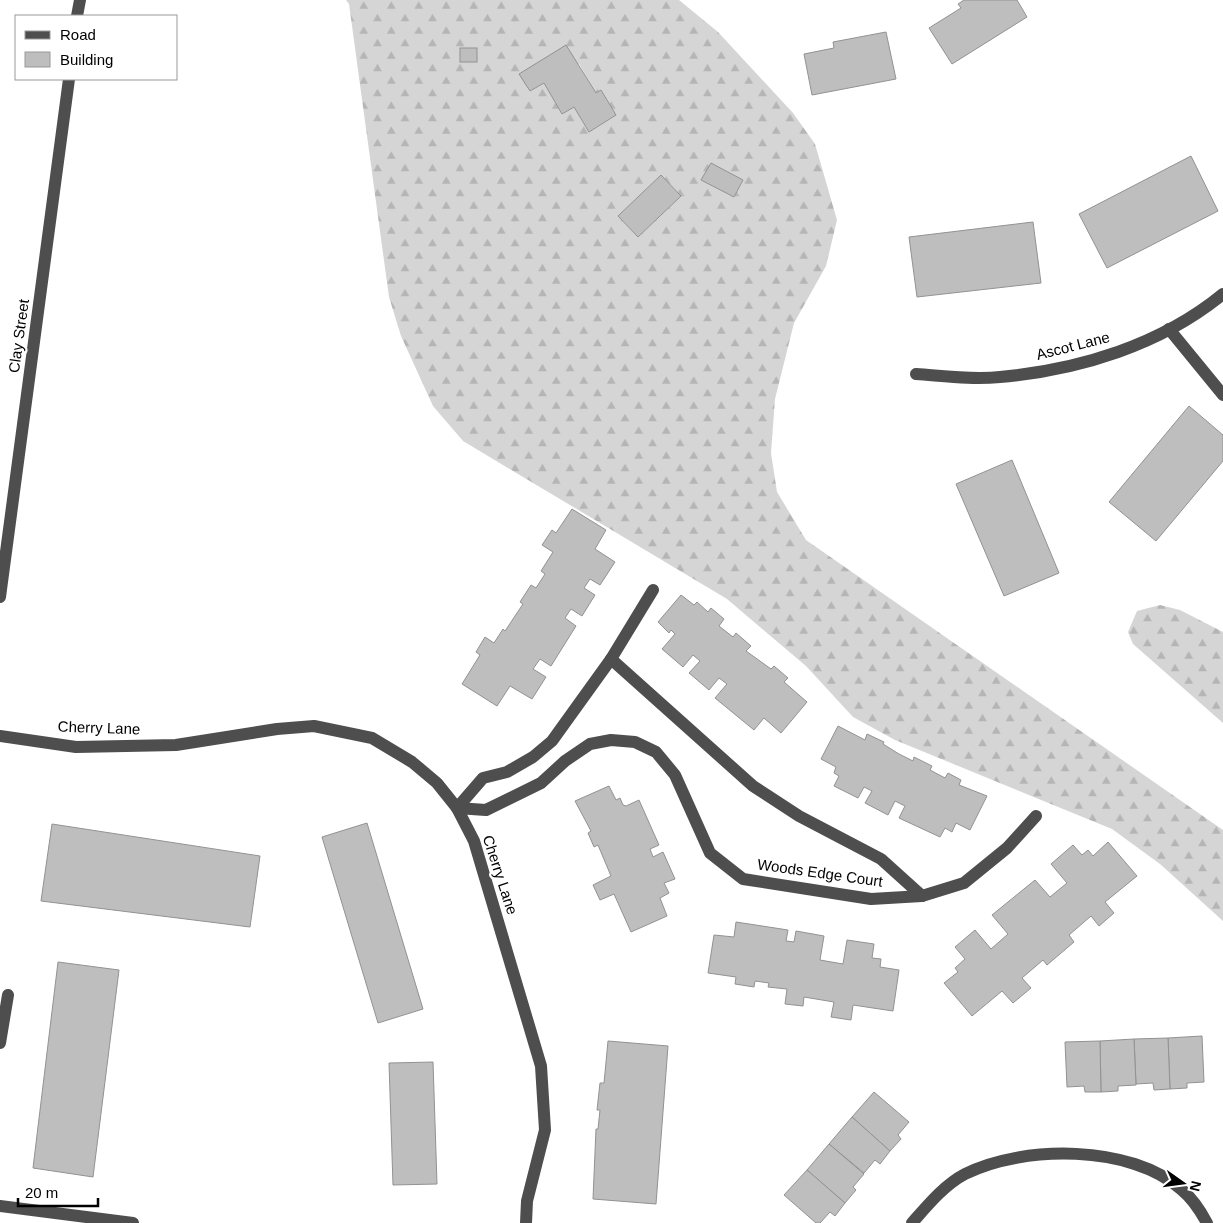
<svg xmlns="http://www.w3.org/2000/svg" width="1223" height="1223" viewBox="0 0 1223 1223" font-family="Helvetica,sans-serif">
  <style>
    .forest { fill: url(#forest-firs); fill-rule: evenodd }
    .building { fill: #bebebe; stroke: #929292 }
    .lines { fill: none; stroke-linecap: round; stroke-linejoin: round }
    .minor { stroke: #4e4e4e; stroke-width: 12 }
    .labels { text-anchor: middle; stroke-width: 4.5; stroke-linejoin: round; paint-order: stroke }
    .street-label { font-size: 15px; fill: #000; stroke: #fff }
  </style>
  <defs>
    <pattern id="forest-firs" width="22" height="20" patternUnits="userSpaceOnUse" patternTransform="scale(1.25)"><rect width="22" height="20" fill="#d5d5d5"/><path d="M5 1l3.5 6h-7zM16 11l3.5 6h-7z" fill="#b5b5b5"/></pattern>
  </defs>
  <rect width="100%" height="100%" fill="#fff"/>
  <g class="forest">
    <path d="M346 0H679L718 32 793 113 815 144 837 220 826 266 794 323 775 399 771 453 777 492 806 540 1223 830V921L1160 864 1112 829 895 740 853 717 806 666 727 599 463 441 433 406 401 336 389 297 349 4ZM460 48H477V62H460ZM579 64 596 93 601 90 616 115 589 132 574 107 562 114 544 83 530 91 520 74ZM711 163 743 181 734 197 702 180ZM661 175 681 196 638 237 618 216Z"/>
    <polygon points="1160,605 1180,610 1223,632 1223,723 1133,644 1128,632 1137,611"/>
  </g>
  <g class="building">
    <polygon points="964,0 1017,0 1027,17 952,64 929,28 961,8 958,4"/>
    <polygon points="886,32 896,79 812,95 804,54 834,48 833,42"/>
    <polygon points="566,45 596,93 601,90 616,115 589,132 574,107 562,114 544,83 530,91 519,74"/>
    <rect x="460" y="48" width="17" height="14"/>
    <polygon points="1191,156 1218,211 1107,268 1079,214"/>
    <polygon points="711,163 743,180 734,197 701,180"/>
    <polygon points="661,175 681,196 638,237 618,216"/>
    <polygon points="1033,222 1041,283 917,297 909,237"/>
    <polygon points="1189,406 1223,435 1223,461 1156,541 1109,502"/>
    <polygon points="1012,460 1059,573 1004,596 956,484"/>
    <polygon points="572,509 606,530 595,549 615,562 600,585 590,579 584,588 595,595 582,616 571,609 565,618 576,626 551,666 540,659 533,669 546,677 532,699 510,686 497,706 462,684 480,655 476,652 485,637 494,643 503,629 505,631 523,604 520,602 531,585 536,588 545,574 541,571 553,552 542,545 552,530 556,533"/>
    <polygon points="681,595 694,605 697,602 708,612 711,608 724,619 719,626 733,637 736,633 751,646 746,651 771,669 774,666 788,678 784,682 807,702 781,733 764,718 754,730 715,698 727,684 719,678 709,690 689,673 700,661 693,655 683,667 662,649 675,634 671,630 669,633 658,622"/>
    <polygon points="838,726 865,740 867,734 884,742 883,744 899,754 913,761 914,757 932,766 930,770 945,778 948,773 961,780 959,785 987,796 970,830 956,823 952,832 945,828 940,837 899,818 905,806 895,801 888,815 865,803 872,791 864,787 858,798 834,786 839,776 834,773 836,767 821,759"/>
    <polygon points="609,786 616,800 620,798 623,805 626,806 639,800 659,845 650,849 653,857 663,852 675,879 664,883 669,893 660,898 667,916 631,932 614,894 600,900 593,885 611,876 598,845 594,847 588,833 591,831 575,801"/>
    <polygon points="367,823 423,1009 378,1023 322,837"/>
    <polygon points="52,824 260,856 250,927 41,901"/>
    <polygon points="1108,842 1137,876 1105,902 1114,913 1099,926 1091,916 1069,935 1074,942 1047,965 1043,960 1022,978 1031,988 1013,1003 1002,991 972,1016 944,983 958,972 955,968 965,959 955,947 975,930 991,949 1008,934 992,915 1035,880 1050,897 1067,883 1051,864 1073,845 1082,855 1088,850 1093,856"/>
    <polygon points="736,922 788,930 786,941 794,942 796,931 824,936 820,960 843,964 847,940 874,944 872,958 881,959 880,967 899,970 893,1011 853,1005 851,1020 831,1017 834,1002 804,997 803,1006 785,1004 787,989 768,987 769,983 755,981 754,987 735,984 736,977 708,973 714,935 734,937"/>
    <polygon points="58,962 119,970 93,1177 33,1168"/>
    <polygon points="1202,1036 1204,1082 1187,1083 1187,1088 1170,1089 1168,1038"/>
    <polygon points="1168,1038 1170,1089 1154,1090 1153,1083 1136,1084 1134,1039"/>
    <polygon points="1134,1039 1136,1085 1118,1086 1118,1091 1101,1092 1100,1041"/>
    <polygon points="608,1041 668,1046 656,1204 593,1199 596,1129 598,1129 600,1110 597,1110 600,1083 604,1083"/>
    <polygon points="1100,1041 1101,1092 1085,1092 1084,1086 1067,1087 1065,1042"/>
    <polygon points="433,1062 437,1184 393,1185 389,1063"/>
    <polygon points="874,1092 909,1122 898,1135 901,1139 890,1151 852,1117"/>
    <polygon points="852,1117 890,1151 880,1164 875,1160 864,1173 829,1144"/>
    <polygon points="829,1144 864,1174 853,1187 856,1190 845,1203 807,1170"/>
    <polygon points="807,1170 845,1203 835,1216 830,1212 820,1223 816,1223 784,1195"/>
  </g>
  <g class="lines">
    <g class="minor">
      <polyline points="77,16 80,0"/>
      <polyline points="1169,329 1223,395"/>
      <path d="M916 374C944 376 972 380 1000 377 1079 370 1161 345 1223 294"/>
      <polyline points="0,597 69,79"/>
      <polyline points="611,659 753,786 799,816 881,859 922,896"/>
      <polyline points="0,736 76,747 176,745 277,729 314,726 372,738 412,762 437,783 457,808 474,841 541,1066 545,1130 527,1201 526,1223"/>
      <polyline points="457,808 486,810 541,783 565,761 590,744 611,740 635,742 656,752 675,775 710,853 743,879 871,899 922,896 964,883 1007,848 1036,816"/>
      <polyline points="457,808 483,778 507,772 533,757 552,741 611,659 653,590"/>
      <polyline points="0,1043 8,995"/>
      <polyline points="0,1206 133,1223"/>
      <path d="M912 1223C927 1206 944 1185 965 1174 1023 1145 1131 1144 1182 1190 1193 1199 1200 1210 1207 1223"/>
    </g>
  </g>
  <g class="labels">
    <g class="street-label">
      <text transform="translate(19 336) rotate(-82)" y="5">Clay Street</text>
      <text transform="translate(1073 346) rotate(-14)" y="5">Ascot Lane</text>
      <text transform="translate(99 728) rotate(2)" y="5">Cherry Lane</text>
      <text transform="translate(820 873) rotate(8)" y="5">Woods Edge Court</text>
      <text transform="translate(500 875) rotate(72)" y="5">Cherry Lane</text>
    </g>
  </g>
  <rect x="15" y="15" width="162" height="65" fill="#ffffff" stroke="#999999"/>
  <rect x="25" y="31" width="25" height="8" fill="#4e4e4e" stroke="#999999"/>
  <text x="60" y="40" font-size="15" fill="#000000">Road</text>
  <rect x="25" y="52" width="25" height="15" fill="#bebebe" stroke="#999999"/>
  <text x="60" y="65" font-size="15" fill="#000000">Building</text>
  <g transform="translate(1183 1183) rotate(104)" stroke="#ffffff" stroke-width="4" paint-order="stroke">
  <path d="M0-4L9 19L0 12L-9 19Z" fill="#000000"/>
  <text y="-8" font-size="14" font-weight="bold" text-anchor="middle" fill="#000000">N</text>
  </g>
  <path d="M18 1198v8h80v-8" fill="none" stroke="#000000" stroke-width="2.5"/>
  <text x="25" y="1198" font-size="15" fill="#000000" stroke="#ffffff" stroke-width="4" paint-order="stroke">20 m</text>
</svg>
